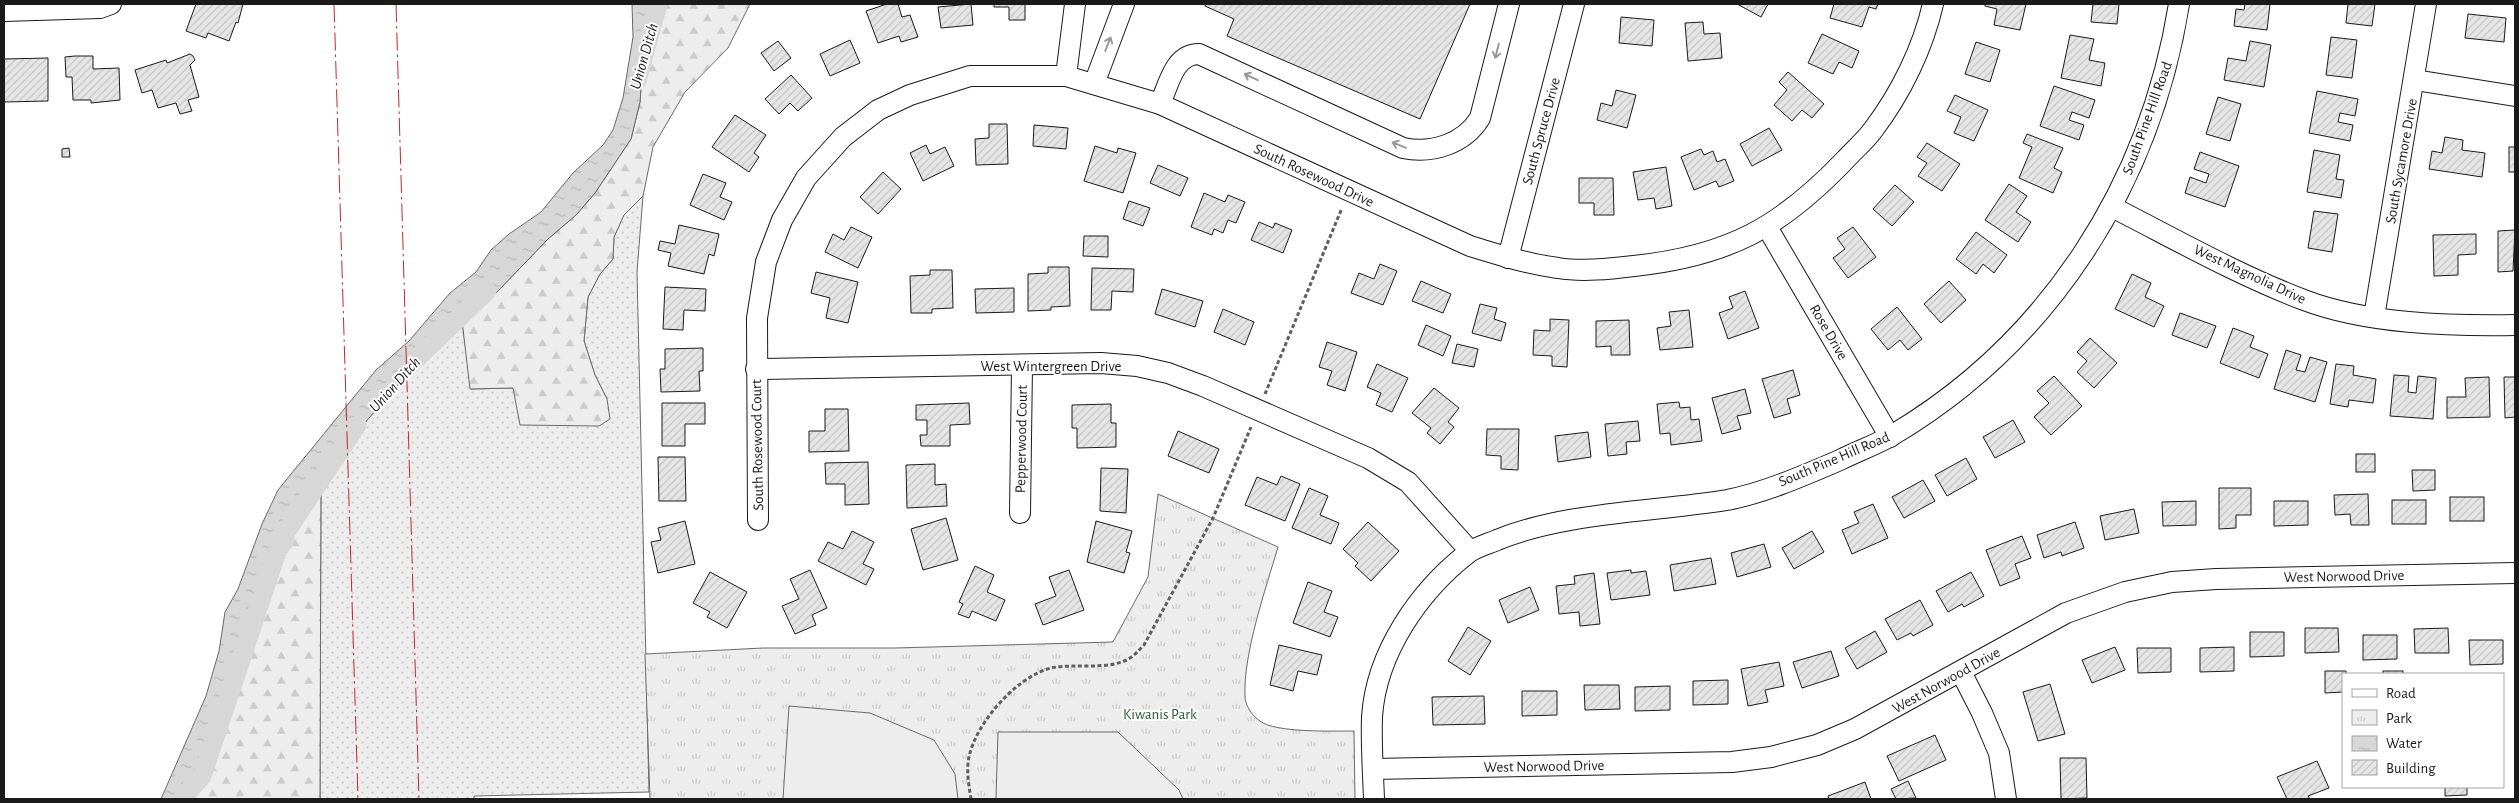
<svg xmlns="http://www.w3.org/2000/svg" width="2519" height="803" viewBox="0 0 2519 803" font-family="'Alegreya Sans',sans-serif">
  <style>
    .grass { fill: url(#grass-dots); stroke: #6a6a6a }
    .forest { fill: url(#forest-firs); stroke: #6a6a6a }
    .park { fill: url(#park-tufts); stroke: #6a6a6a }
    .built { fill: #ededed; stroke: #6a6a6a }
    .water { fill: url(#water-ripples); stroke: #6a6a6a }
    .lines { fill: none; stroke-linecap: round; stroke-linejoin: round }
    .canal { stroke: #d7d7d7; stroke-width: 19 }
    .building { fill: url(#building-hatch); stroke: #1a1a1a }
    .minor-casing { stroke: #1a1a1a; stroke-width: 22 }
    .path { stroke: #5f5f5f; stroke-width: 3; stroke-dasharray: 4 2.5; stroke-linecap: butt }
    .minor { stroke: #fff; stroke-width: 20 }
    .power { stroke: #c62828; stroke-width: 1; stroke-dasharray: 18 4 2.5 4; stroke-linecap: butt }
    .oneway { stroke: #989898 }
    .labels { text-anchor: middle; stroke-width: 4; stroke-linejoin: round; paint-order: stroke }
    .street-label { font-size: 15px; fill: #1a1a1a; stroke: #fff }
    .park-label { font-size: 15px; fill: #2b5a34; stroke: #fff }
    .water-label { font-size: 16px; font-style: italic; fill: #1a1a1a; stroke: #fff }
  </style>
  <defs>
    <pattern id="grass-dots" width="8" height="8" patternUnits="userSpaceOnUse" patternTransform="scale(1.25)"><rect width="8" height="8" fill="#ededed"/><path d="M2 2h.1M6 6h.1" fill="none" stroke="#cbcbcb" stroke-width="1.8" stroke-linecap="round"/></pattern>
    <pattern id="forest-firs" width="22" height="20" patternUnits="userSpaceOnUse" patternTransform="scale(1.25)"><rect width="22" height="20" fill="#ededed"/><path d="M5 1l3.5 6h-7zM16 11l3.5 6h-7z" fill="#cbcbcb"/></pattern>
    <pattern id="park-tufts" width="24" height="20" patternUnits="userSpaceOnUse" patternTransform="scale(1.25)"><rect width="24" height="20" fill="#ededed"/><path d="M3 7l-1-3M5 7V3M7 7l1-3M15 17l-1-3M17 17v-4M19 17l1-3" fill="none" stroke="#cbcbcb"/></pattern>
    <pattern id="water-ripples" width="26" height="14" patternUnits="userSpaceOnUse" patternTransform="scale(1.25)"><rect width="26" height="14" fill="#d7d7d7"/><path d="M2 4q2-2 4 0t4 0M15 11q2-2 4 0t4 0" fill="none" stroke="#b8b8b8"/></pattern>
    <pattern id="building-hatch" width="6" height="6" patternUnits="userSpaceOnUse" patternTransform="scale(1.25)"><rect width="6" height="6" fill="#e6e6e6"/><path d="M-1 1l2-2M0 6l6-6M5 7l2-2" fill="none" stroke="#c5c5c5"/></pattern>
  </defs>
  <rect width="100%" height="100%" fill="#fff"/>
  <polygon class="grass" points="643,196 637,272 649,792 474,796 474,799 320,799 321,473 421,358 444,323 461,312 471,389 513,388 607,399 595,375 584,341 588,297 600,274 613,259 614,237 624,214"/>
  <g class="forest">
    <polygon points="654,4 750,4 728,48 685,92 653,147 643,196 624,215 614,237 613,259 600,274 588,297 584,341 595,375 607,399 610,419 599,426 520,425 513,388 470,389 461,312 495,294 548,239 576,215 595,193 631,139 640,102 644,44"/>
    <path d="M321 473 320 799H183L193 779 243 629C270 573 278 522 321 473Z"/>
  </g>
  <path class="park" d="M1158 494 1278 547C1266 588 1243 654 1245 696 1245 705 1252 716 1260 721 1275 733 1334 731 1354 731L1355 799H650L645 654 763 648H895L1113 642 1148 577Z"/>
  <g class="built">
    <polygon points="789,706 870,713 934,740 955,774 958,799 783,799"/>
    <polygon points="998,732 1118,732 1179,790 1183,799 996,799"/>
  </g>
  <polygon class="water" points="632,4 654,4 644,44 640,102 631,139 595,193 576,215 548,239 495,294 444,323 421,358 311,485 294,508 286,522 243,629 221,698 185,797 183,799 161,799 206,696 219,651 225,612 238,589 262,524 278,490 376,370 409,341 450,293 476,272 491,250 509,234 541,212 573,173 603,145 613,130 623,98 633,37"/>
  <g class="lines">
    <g class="canal">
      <polyline points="637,80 658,4"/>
      <polyline points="410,365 487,291"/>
      <polyline points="182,799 202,776 278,549 284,542 286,532 357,425"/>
    </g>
  </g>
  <g class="building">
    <polygon points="196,4 243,4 238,23 236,22 229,41 208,33 206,38 186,31"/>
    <polygon points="887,4 898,4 902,17 910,15 918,37 901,42 899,36 878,43 866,11"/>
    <polygon points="971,4 973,25 941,28 938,7"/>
    <polygon points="994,4 1025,4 1025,20 1009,20 1009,7 994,7"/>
    <polygon points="1206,4 1470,4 1420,119 1227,36 1234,19 1205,6"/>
    <polygon points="1737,4 1768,4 1761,17"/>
    <polygon points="1834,4 1878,4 1876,9 1869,7 1862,27 1830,18"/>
    <polygon points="1985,4 2026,4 2020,30 1994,25 1997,9 1985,6"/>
    <polygon points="2093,4 2119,4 2117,24 2091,22"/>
    <polygon points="2245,4 2270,4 2267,30 2234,26 2236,9 2244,10"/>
    <polygon points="2348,4 2375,4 2372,26 2346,23"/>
    <polygon points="2468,14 2506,18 2504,42 2465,38"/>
    <polygon points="1621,17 1654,20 1652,46 1619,43"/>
    <polygon points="1703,22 1704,34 1720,33 1722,58 1688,61 1685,23"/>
    <polygon points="1822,34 1859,51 1852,68 1839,62 1833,74 1808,63"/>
    <polygon points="2070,35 2094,39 2089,60 2105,63 2101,86 2061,78"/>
    <polygon points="2331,37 2357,40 2352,78 2326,75"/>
    <polygon points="850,40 860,63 830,76 820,54"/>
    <polygon points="778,41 791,58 774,71 761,53"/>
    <polygon points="2250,41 2271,45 2264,87 2224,80 2228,58 2246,61"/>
    <polygon points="1976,42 2000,50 1990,82 1965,74"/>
    <polygon points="190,54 193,56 195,60 190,65 199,97 188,100 192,111 180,114 176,103 158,108 152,90 142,93 135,70 166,60 167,63"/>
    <polygon points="75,56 93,56 93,69 119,68 120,100 91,103 91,100 73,100 72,77 66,77 65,57"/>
    <polygon points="48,58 48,101 4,102 4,59"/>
    <polygon points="1788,72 1824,104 1812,118 1802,110 1792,121 1774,105 1787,90 1779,82"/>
    <polygon points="791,75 812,98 798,111 790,103 779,114 765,99"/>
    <polygon points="2054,86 2095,100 2089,118 2072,112 2069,120 2084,125 2079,140 2040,126"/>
    <polygon points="1616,90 1636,95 1627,128 1597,120 1601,103 1612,106"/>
    <polygon points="2317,91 2358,99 2355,116 2340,113 2338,122 2353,125 2350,141 2309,133"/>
    <polygon points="1955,95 1988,110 1974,141 1954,133 1961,117 1947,111"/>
    <polygon points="2218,97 2241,104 2230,141 2206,134"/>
    <polygon points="735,115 766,135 754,153 759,157 749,172 712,147"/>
    <polygon points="989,124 1007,124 1008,164 976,165 975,139 989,138"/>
    <polygon points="1034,125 1068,128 1066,149 1033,146"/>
    <polygon points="1769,128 1782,150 1752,166 1740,144"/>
    <polygon points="2027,134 2063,148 2054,168 2062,172 2053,193 2019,178 2032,147 2023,143"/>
    <polygon points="2445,137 2463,140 2462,150 2485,153 2482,177 2429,169 2432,151 2442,153"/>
    <polygon points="1927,143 1960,164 1942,191 1918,176 1927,163 1917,157"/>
    <polygon points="926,145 930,154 945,147 954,166 923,181 910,153"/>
    <polygon points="1095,146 1117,153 1118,148 1136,153 1123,193 1084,181"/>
    <rect x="2509" y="147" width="6" height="25"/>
    <polygon points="69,148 70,157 62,157 62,149"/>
    <polygon points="1701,149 1704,155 1713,151 1717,162 1725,159 1734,181 1719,187 1716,181 1694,190 1681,157"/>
    <polygon points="2314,150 2340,155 2336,179 2344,180 2341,198 2307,192"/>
    <polygon points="2200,152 2239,166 2225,207 2185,193 2190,177 2206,183 2209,174 2194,169"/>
    <polygon points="1158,165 1188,178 1180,196 1150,183"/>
    <polygon points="1666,167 1672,206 1656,209 1654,198 1638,200 1633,172"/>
    <polygon points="883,172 901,189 878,214 860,197"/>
    <polygon points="703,174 726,183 720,197 732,202 724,220 690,205"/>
    <polygon points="1579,178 1613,178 1614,215 1594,215 1594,203 1579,203"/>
    <polygon points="2009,184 2027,196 2016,212 2031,222 2018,242 1985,220"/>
    <polygon points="1895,185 1914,202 1892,226 1873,209"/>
    <polygon points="1204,193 1225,202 1228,195 1245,202 1236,223 1228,220 1223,233 1214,229 1212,235 1191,227"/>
    <polygon points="1129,201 1150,208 1143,226 1123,219"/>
    <polygon points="2314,211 2338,214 2332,252 2308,248"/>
    <polygon points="1259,222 1273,228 1275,223 1292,230 1283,253 1251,240"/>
    <polygon points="679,225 719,234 714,256 709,254 704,274 668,266 671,253 658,250 660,241 675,244"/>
    <polygon points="851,227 872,237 858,268 825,252 833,234 844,240"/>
    <polygon points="1853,227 1876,257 1848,278 1833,258 1845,249 1837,238"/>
    <polygon points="2515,230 2513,271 2498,272 2498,231"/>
    <polygon points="1976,232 2007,255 1994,273 1983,264 1976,274 1956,259"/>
    <polygon points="2476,234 2476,254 2458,255 2458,275 2434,276 2433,235"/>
    <polygon points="1084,236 1108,236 1108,257 1083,256"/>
    <polygon points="1380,264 1397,271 1383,305 1351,293 1359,273 1374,279"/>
    <polygon points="1048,267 1069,267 1070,306 1051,307 1051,310 1028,311 1028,274 1048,273"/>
    <polygon points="1092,268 1134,269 1133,292 1112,291 1111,310 1091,310"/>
    <polygon points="930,270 952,270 953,308 932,309 932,313 911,313 910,276 930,275"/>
    <polygon points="816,272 858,282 848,323 826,318 830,298 811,293"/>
    <polygon points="2132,274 2151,283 2145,297 2164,306 2154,327 2115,309"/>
    <polygon points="1421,281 1451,294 1443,313 1412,301"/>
    <polygon points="1949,281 1966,300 1941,323 1924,304"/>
    <polygon points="665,287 706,289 705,311 684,310 683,330 663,329"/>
    <polygon points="1014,288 1014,312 976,313 975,289"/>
    <polygon points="1162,289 1203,301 1195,327 1155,314"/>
    <polygon points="1745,291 1759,328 1728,339 1719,313 1733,308 1729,297"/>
    <polygon points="1480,304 1497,308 1494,319 1506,323 1501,341 1472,333"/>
    <polygon points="1897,307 1922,339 1908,350 1900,340 1888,350 1871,329"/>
    <polygon points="1223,309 1254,322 1245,345 1214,332"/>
    <polygon points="1689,310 1693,347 1660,350 1657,328 1671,326 1669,312"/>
    <polygon points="2180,313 2216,326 2207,348 2172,335"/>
    <polygon points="1550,319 1569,320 1567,367 1552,366 1552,356 1533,355 1534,330 1550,331"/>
    <polygon points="1629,320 1630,355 1611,355 1611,346 1596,347 1596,321"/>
    <polygon points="1426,325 1451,336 1443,356 1418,345"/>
    <polygon points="2233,328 2254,336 2250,347 2268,354 2259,378 2220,363"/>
    <polygon points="2090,338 2117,363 2094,388 2077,372 2087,361 2077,352"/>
    <polygon points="1327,342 1357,352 1345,391 1327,385 1332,371 1319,367"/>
    <polygon points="1457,344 1478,349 1474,367 1452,363"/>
    <polygon points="703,348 703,371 699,371 700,391 661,392 660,369 665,369 665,349"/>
    <polygon points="2286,350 2301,355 2296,370 2305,372 2310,357 2327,362 2315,402 2274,389"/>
    <polygon points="1377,364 1408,378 1392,412 1376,405 1381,393 1367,387"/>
    <polygon points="2336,364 2354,366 2353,375 2376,379 2373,403 2349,400 2348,407 2330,404"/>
    <polygon points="1793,370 1800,395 1787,399 1791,413 1774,418 1762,379"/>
    <polygon points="2394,375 2409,376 2408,392 2416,393 2418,376 2436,378 2433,419 2390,416"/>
    <polygon points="2054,376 2082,406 2051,435 2034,417 2049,403 2037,391"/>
    <polygon points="2489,377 2490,417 2447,418 2447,397 2466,397 2465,378"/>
    <polygon points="2504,377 2515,377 2515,417 2505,418"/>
    <polygon points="1434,388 1459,408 1448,422 1454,427 1440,444 1427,433 1431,428 1412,413"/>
    <polygon points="1745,389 1751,413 1737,416 1741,429 1722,434 1712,398"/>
    <polygon points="1679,402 1680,408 1690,407 1691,420 1699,419 1702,441 1671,445 1670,433 1660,434 1657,404"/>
    <polygon points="662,403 705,403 705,424 685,424 685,446 662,446"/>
    <polygon points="969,403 970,424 950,425 950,446 921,446 920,435 927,435 927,420 916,420 916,405"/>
    <polygon points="1111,404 1111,423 1116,423 1116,447 1077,448 1077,428 1072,428 1072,405"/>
    <polygon points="825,409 848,409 849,451 809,452 809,431 825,431"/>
    <polygon points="2013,420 2025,442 1995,458 1983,437"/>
    <polygon points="1638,421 1640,441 1626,442 1627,454 1608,456 1605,424"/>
    <polygon points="1487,429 1519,429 1518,470 1501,469 1501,456 1486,455"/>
    <polygon points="1178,431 1219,449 1209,473 1168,456"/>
    <polygon points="1588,432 1591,457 1558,462 1555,436"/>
    <rect x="2356" y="454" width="19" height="18"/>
    <polygon points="658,457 685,457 686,501 659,501"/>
    <polygon points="1966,458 1977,479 1947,496 1935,475"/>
    <polygon points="868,462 869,504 845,505 845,484 826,484 825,463"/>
    <polygon points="935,464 935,485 946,484 947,506 907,508 906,465"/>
    <polygon points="1101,468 1128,469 1126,513 1100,511"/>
    <polygon points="2412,470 2435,470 2435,490 2413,491"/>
    <polygon points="1281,476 1300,484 1285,521 1245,505 1257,477 1277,485"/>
    <polygon points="1923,480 1935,501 1904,518 1892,497"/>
    <polygon points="1309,488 1328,496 1320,515 1339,523 1331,544 1292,528"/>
    <polygon points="2219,488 2251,488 2251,515 2236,515 2236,528 2219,529"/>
    <polygon points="2368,494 2369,525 2351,525 2350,514 2335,515 2334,495"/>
    <rect x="2450" y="497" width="34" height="24"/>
    <rect x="2392" y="500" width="34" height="24"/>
    <polygon points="2196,501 2196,525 2163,526 2162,502"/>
    <polygon points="2274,501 2308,501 2308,525 2274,526"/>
    <polygon points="1873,504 1888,538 1852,554 1842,530 1859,523 1854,512"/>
    <polygon points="2134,509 2139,533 2105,540 2100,516"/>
    <polygon points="946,518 958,560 923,570 911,529"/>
    <polygon points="685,521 695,564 658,573 651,542 661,540 658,528"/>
    <polygon points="1096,521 1132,531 1126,552 1130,553 1124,573 1087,562"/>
    <polygon points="1368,522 1399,551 1371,581 1355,566 1358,563 1343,549"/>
    <polygon points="2075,522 2084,548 2062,556 2061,552 2044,558 2037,535"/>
    <polygon points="852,531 874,542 863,564 874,569 866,585 818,561 828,542 843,549"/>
    <polygon points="1812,531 1824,552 1794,569 1782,548"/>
    <polygon points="2022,536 2031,558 2015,564 2020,578 2000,586 1986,550"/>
    <polygon points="1764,544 1771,567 1737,577 1731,553"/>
    <polygon points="1711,558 1716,584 1674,591 1670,565"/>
    <polygon points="975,566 994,575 987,592 1005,600 996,621 972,611 969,618 958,614 963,604 959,602"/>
    <polygon points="810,570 827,608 812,615 816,625 795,634 782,606 799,599 790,579"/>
    <polygon points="1069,570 1084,610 1043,625 1035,604 1056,596 1049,577"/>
    <polygon points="1631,570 1631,573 1646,571 1650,595 1611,600 1607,573"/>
    <polygon points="710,572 747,592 727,628 707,617 710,612 693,603"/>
    <polygon points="1971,572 1984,596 1964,607 1962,604 1948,612 1936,591"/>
    <polygon points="1594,573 1600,624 1580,626 1579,612 1559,614 1556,586 1575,584 1574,576"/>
    <polygon points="1308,582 1332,591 1324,612 1338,617 1330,637 1293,623"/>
    <polygon points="1530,587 1539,610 1508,623 1499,600"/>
    <polygon points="1920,600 1933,625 1913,636 1911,633 1897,640 1885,619"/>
    <polygon points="1468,627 1491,641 1470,675 1448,661"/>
    <polygon points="2305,628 2338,628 2339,652 2305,653"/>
    <polygon points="2448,628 2449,653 2415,653 2414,629"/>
    <polygon points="1875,631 1887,652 1857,669 1845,648"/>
    <polygon points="2250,632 2284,632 2284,656 2250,657"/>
    <polygon points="2363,635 2397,635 2397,659 2363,660"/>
    <polygon points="2469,640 2503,640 2503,664 2470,665"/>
    <polygon points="1279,645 1322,655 1317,675 1298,671 1293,691 1270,685"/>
    <polygon points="2115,647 2125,670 2092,683 2082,660"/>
    <polygon points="2234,647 2234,671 2200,672 2200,648"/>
    <polygon points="2137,648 2171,648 2171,672 2138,673"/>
    <polygon points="1831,651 1839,676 1802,688 1793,662"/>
    <polygon points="1779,662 1784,686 1765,690 1768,702 1748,706 1741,669"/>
    <polygon points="2325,671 2346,671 2346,674 2343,674 2343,692 2325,693"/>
    <rect x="2383" y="671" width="20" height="3"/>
    <polygon points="1728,680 1728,704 1693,705 1693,681"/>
    <polygon points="2050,684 2065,734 2038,741 2023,692"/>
    <polygon points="1584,685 1619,685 1620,709 1585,710"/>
    <polygon points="1670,686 1670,710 1635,711 1635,687"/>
    <polygon points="1522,691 1557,691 1557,715 1522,716"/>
    <polygon points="1484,696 1485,724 1433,725 1432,697"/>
    <polygon points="1935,735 1946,760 1899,781 1887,756"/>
    <polygon points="2060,758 2086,758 2087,798 2061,799"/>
    <polygon points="2317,761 2329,788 2308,796 2310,799 2287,799 2277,777"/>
    <polygon points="1908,781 1916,798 1896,799 1891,789"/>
    <polygon points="1865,782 1871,799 1829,799 1828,796"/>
    <polygon points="2445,787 2467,787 2467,795 2445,796"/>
  </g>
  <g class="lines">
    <defs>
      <g id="minor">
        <polyline points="4,11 100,8 111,4"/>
        <polyline points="1066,76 1075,4"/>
        <polyline points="2415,80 2515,96"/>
        <polyline points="1094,84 1124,4"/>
        <path d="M1160 104C1169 84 1174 54 1199 54L1403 148C1432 154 1464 144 1480 118L1509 4"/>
        <path d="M2112 207C2175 239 2238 275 2304 300 2367 324 2449 326 2515 325"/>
        <polyline points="1767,227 1890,437"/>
        <polyline points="1508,258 1574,4"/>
        <polyline points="2374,317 2426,4"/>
        <polyline points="756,369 1101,363 1137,366 1168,373 1203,386 1368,458 1408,482 1470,551"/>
        <polyline points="1020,513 1022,366"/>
        <path d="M758 520 757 318 766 262 782 220 806 178 843 137 878 110 910 95 970 76H1066L1160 104 1470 246C1499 255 1528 264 1558 268 1582 272 1610 269 1634 266 1728 256 1780 228 1845 160 1854 150 1865 141 1873 130 1901 93 1923 48 1933 4"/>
        <polyline points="1961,672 1982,713 1999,753 2006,799"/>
        <polyline points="1373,769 1732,762 1771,757 1817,745 1855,729 2066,613 2125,592 2172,582 2216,579 2515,573"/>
        <path d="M1374 799C1373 772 1371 744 1372 717 1376 653 1419 591 1468 553 1476 547 1488 544 1497 540 1565 512 1653 512 1727 500 1764 493 1805 475 1840 460 1856 452 1875 445 1891 436 2050 342 2150 184 2179 4"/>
      </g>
    </defs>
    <use href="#minor" class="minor-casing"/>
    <g class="path">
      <polyline points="1265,394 1342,208"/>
      <path d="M971 799C969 786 966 771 969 757 976 723 1016 677 1051 668 1073 663 1110 671 1130 658 1135 655 1139 650 1144 645L1213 518 1251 427"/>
    </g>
    <use href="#minor" class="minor"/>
    <g class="power">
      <polyline points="334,4 358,799"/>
      <polyline points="396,4 419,799"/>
    </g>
  </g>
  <defs><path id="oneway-shaft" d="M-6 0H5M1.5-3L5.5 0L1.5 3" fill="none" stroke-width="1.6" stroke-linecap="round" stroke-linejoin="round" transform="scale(1.25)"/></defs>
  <g class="oneway">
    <use href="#oneway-shaft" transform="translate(1108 44) rotate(-69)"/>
    <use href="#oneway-shaft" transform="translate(1497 51) rotate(104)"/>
    <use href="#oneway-shaft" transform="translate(1251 77) rotate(-155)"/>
    <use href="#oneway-shaft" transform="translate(1399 145) rotate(-158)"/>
  </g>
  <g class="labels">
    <g class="street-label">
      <text transform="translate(2147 118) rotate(-70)" y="5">South Pine Hill Road</text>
      <text transform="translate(1541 131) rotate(-75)" y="5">South Spruce Drive</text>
      <text transform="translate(2401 161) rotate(-80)" y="5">South Sycamore Drive</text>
      <text transform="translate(1314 175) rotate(25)" y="5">South Rosewood Drive</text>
      <text transform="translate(2250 274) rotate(25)" y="5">West Magnolia Drive</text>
      <text transform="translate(1829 332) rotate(60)" y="5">Rose Drive</text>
      <text x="1051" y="371">West Wintergreen Drive</text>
      <text transform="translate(1021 439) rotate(-89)" y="5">Pepperwood Court</text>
      <text transform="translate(757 445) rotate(-91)" y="5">South Rosewood Court</text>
      <text transform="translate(1834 459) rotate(-23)" y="5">South Pine Hill Road</text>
      <text transform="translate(2344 576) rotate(-1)" y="5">West Norwood Drive</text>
      <text transform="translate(1946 680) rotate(-29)" y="5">West Norwood Drive</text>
      <text transform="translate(1544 766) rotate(-1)" y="5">West Norwood Drive</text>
    </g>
    <g class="park-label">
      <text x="1160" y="719">Kiwanis Park</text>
    </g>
    <g class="water-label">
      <text transform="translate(643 56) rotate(-74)" y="6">Union Ditch</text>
      <text transform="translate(394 384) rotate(-48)" y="6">Union Ditch</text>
    </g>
  </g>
  <rect width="2519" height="803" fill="none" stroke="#1a1a1a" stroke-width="10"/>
  <rect x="2342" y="673" width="162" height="115" fill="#ffffff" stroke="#a3a3a3"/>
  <rect x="2352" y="689" width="25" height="8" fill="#ffffff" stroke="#a3a3a3"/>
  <text x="2386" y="698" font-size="15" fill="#1a1a1a">Road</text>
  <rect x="2352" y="710" width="25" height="15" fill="url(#park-tufts)" stroke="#a3a3a3"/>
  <text x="2386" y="723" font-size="15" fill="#1a1a1a">Park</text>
  <rect x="2352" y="736" width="25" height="15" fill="url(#water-ripples)" stroke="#a3a3a3"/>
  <text x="2386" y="748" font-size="15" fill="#1a1a1a">Water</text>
  <rect x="2352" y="760" width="25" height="15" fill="url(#building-hatch)" stroke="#a3a3a3"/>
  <text x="2386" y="773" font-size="15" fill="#1a1a1a">Building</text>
</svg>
